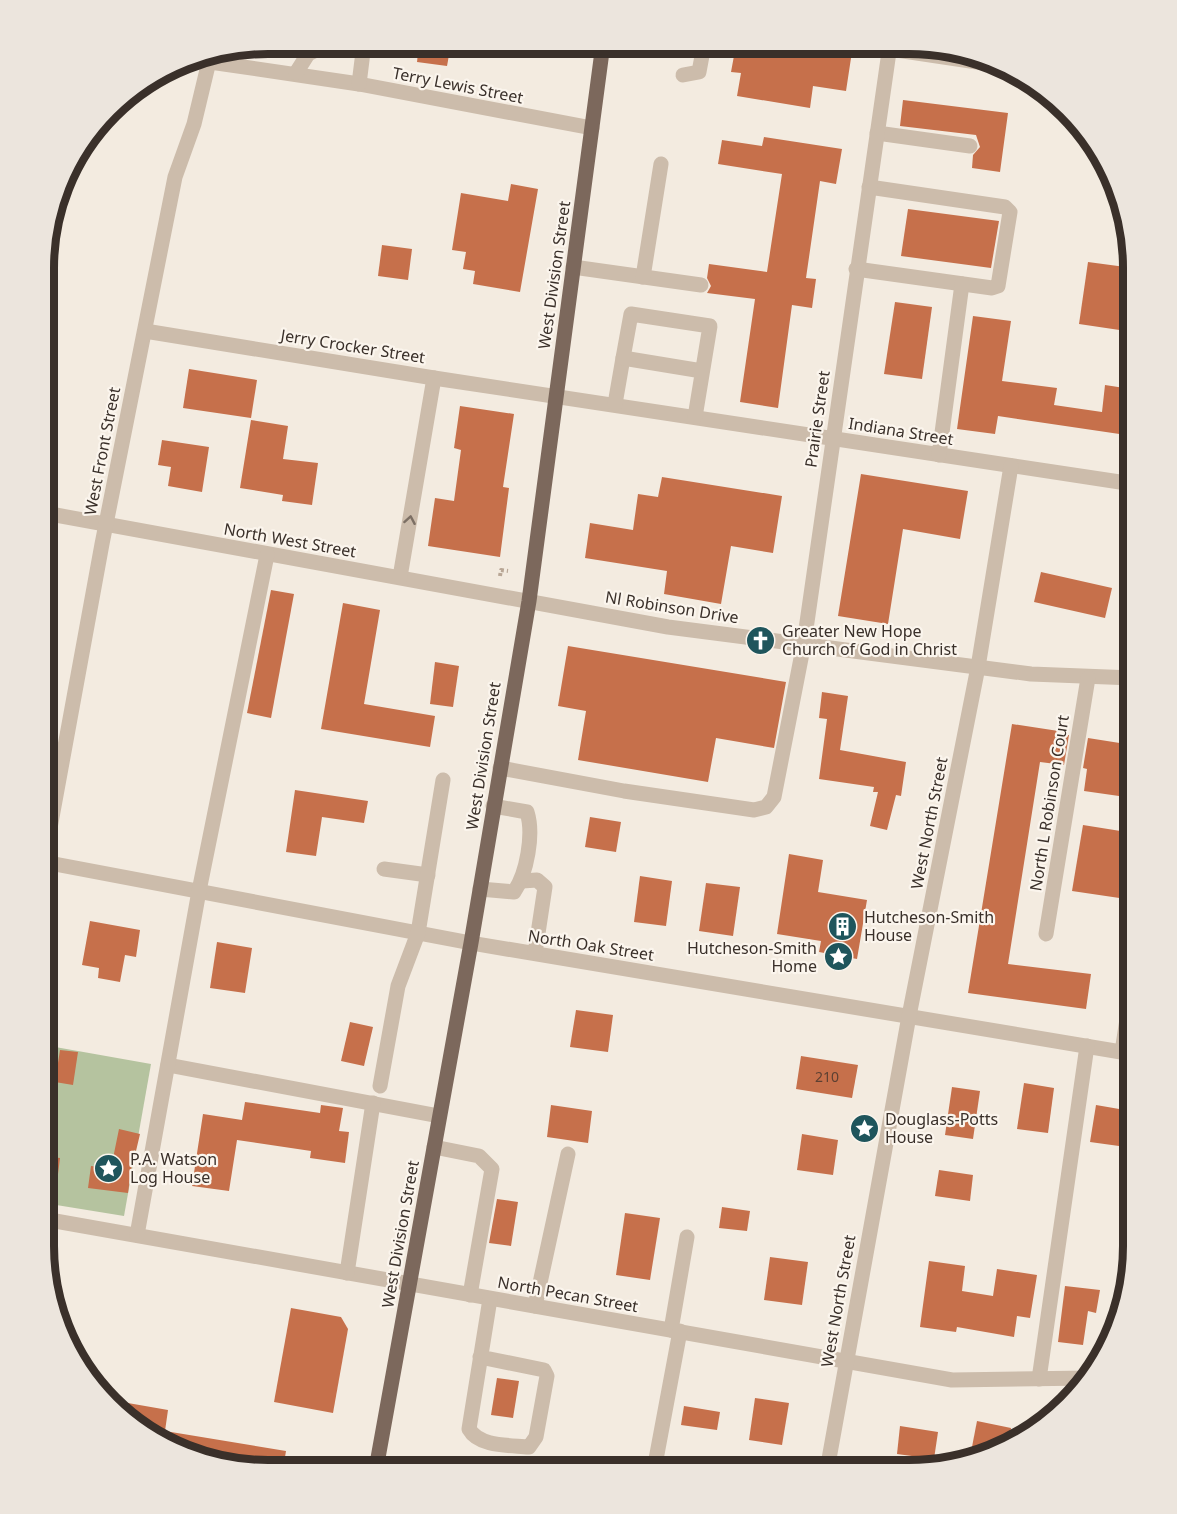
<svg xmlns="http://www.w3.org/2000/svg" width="1177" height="1514" viewBox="0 0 1177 1514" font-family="'Noto Sans',sans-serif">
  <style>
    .green { fill: #b5c39f }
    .building { fill: #c6704b }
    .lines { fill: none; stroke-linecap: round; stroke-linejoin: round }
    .path { stroke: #b8a695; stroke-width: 4; stroke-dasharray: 3 3; stroke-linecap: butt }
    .minor { stroke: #ccbcab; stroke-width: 15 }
    .major { stroke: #7c685c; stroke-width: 15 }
    .oneway { stroke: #7c6f64 }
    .labels { text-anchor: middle; stroke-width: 4.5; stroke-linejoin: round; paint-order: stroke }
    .number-label { font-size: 14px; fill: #5d4032 }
    .street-label { font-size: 16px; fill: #3a302a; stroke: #fbf5ed }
    .poi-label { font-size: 16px; fill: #3a302a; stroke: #fbf5ed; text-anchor: start }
    .rim { fill: none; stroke: #3a302a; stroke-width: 8 }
  </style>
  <rect width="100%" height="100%" fill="#f3ebe0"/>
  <polygon class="green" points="44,1045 151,1064 124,1216 44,1203"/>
  <g class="building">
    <polygon points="419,44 451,44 447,66 417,62"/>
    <polygon points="736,45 853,45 846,91 813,86 810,108 737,96 741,73 731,72"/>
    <polygon points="903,100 1008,113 1000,172 972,168 973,155 980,147 976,135 900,126"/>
    <polygon points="764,137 842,149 836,184 820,181 806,278 816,279 812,308 792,305 778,408 740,402 755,299 707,293 711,286 707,278 709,264 767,272 782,174 718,164 722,140 762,146"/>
    <polygon points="511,184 538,189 520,292 473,284 475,271 463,269 466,252 452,250 461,193 508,201"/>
    <polygon points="908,209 999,221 991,268 901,256"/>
    <polygon points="382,245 412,249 408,280 378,276"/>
    <polygon points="1088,262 1133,268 1133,332 1079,324"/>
    <polygon points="895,302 932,307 922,379 884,374"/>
    <polygon points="973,316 1011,321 1002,381 1057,388 1054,405 1102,412 1105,385 1131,389 1130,401 1133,401 1133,436 998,416 995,434 957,429"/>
    <polygon points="189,369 257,380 251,418 183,408"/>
    <polygon points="460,406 514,414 503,487 509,488 500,557 428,546 435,498 454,501 461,450 454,448"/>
    <polygon points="251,420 288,426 283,459 318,463 312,505 282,501 283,495 240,488"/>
    <polygon points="162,440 209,447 202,492 168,486 171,467 158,465"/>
    <polygon points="861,474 968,491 960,539 903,529 888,624 838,616"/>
    <polygon points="662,477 782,496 773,553 731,546 721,604 664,594 667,571 585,558 590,523 633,530 638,494 658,497"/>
    <polygon points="1041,572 1112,588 1105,618 1034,602"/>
    <polygon points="271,590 294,594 271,718 247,713"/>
    <polygon points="343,603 380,610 364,704 435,716 430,747 321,729"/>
    <polygon points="568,646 786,682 774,748 716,738 708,782 578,760 586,711 558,706"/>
    <polygon points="435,662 459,666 453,707 430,704"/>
    <polygon points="822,692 848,696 840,750 906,762 901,796 896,795 887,830 870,826 878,792 873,792 874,787 819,779 827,719 819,718"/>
    <polygon points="1012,724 1065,732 1065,735 1069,735 1064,765 1040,762 1008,964 1091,974 1086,1009 968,993"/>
    <polygon points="1088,738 1126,744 1119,796 1084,791 1087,769 1083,768"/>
    <polygon points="295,790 368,801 364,823 322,817 316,856 286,852"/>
    <polygon points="590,817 621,822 616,852 585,847"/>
    <polygon points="1083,825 1133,833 1133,900 1072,891"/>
    <polygon points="789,854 823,860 818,892 867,900 857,959 819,952 821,941 777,934"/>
    <polygon points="640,876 672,881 666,926 634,922"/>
    <polygon points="706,883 740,887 733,936 699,931"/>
    <polygon points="90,921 140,930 136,957 125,955 120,982 98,978 99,968 82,965"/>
    <polygon points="217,942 252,948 245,993 210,988"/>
    <polygon points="576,1010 613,1015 608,1052 570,1047"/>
    <polygon points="350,1022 373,1027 364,1066 341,1061"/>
    <polygon points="60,1050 78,1052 73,1085 55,1082"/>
    <polygon points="801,1056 858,1065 852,1098 796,1089"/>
    <polygon points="1024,1083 1054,1088 1048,1133 1017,1129"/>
    <polygon points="952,1087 980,1091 973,1139 945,1135"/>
    <polygon points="245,1102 320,1113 321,1105 343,1108 339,1131 349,1132 345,1163 310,1158 311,1151 237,1140 229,1191 192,1186 203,1114 242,1120"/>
    <polygon points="551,1105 592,1111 588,1143 547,1137"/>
    <polygon points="1096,1105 1125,1110 1119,1146 1090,1142"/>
    <polygon points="119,1129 140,1134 136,1151 134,1150 128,1193 88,1188 91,1166 111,1168"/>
    <polygon points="802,1134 838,1140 833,1175 797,1170"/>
    <polygon points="44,1156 60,1158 54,1206 44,1205"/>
    <polygon points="939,1170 973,1175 970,1201 935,1196"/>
    <polygon points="497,1199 518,1202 511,1246 489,1243"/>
    <polygon points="722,1207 750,1211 747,1231 719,1228"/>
    <polygon points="625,1213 660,1218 650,1280 616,1275"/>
    <polygon points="770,1257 808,1262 802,1305 764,1300"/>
    <polygon points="929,1261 965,1266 962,1291 993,1296 997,1269 1037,1275 1030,1318 1017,1316 1014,1337 957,1327 956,1332 920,1327"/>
    <polygon points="1065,1286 1100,1290 1096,1313 1088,1311 1083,1345 1058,1342"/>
    <polygon points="291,1308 341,1317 348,1329 333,1413 274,1402"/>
    <polygon points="497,1378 519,1381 513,1418 491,1415"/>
    <polygon points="755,1398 789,1403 782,1445 749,1440"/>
    <polygon points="105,1399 168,1410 165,1431 286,1451 283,1469 239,1469 143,1432"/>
    <polygon points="684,1406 720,1412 717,1430 681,1425"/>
    <polygon points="977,1421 1011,1428 1007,1448 981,1454 971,1452"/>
    <polygon points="900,1426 938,1432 934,1459 897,1454"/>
  </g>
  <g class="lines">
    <polyline class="path" points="500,576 501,570 508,571"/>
    <g class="minor">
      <polyline points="890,49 1004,66"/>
      <polyline points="210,62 359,84 592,128"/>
      <polyline points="296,73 308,54 328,44"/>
      <polyline points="683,75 699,72 704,45"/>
      <polyline points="359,84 364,44"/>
      <polyline points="877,133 970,146"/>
      <polyline points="573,267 701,285"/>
      <polyline points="856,269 992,288 998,286 1010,212 1005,207 869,187"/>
      <polyline points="643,277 661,164"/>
      <polyline points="145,331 434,378 1133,484"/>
      <polyline points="615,404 623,358"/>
      <polyline points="695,417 710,326 631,314 623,358 702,371"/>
      <polyline points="939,455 962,284"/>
      <polyline points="45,513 668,627 1031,674 1133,678"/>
      <polyline points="400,577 434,378"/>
      <polyline points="500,768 624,791 754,810 766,807 774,797 804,643 890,45"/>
      <polyline points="44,861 102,544 175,177 194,124 211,53"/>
      <polyline points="44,862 471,943 1133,1054"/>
      <polyline points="384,869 428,875"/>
      <polyline points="522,881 537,880 545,887 535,953"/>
      <path d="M480 889 514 892C527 873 534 834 527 812L493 806"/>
      <polyline points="1046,934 1088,678"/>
      <polyline points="1122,1052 1133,980"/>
      <polyline points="168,1065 439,1116"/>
      <polyline points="380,1086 398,986 418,933 443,780"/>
      <polyline points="434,1147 479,1156 492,1169 470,1295"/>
      <polyline points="44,1219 952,1380 1089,1378"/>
      <polyline points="137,1235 199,891 267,555"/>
      <polyline points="347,1273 373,1103"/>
      <polyline points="535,1306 568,1154"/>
      <polyline points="671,1330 687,1237"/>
      <path d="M480 1357 544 1370 547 1376 536 1437 529 1447C510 1445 479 1447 469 1429L490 1299"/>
      <polyline points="1039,1379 1087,1046"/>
      <polyline points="654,1470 680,1331"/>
      <polyline points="827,1470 909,1016 978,667 1011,466"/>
    </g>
    <polyline class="major" points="376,1469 471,943 529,601 603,44"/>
  </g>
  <defs><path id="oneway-chevron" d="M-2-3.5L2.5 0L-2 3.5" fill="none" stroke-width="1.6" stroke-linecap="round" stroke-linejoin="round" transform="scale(1.5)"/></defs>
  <use class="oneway" href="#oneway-chevron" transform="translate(410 520) rotate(-80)"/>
  <defs>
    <symbol id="church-disc" viewBox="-11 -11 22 22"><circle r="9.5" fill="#1f555c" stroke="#fbf5ed"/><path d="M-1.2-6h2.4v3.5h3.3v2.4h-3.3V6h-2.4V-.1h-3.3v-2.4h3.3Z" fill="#fff"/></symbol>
    <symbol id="building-disc" viewBox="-11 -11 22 22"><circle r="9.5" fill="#1f555c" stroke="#fbf5ed"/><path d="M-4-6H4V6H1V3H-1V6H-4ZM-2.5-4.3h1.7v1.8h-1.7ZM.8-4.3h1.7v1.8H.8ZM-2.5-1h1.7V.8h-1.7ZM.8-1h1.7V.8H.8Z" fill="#fff"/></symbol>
    <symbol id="sight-disc" viewBox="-11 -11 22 22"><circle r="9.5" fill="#1f555c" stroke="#fbf5ed"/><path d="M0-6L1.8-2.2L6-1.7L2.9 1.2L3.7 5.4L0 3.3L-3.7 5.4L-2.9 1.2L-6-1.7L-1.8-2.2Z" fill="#fff"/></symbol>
  </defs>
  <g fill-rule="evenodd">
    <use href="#church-disc" x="744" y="624" width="33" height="33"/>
    <use href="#building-disc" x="826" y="910" width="33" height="33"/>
    <use href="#sight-disc" x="822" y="940" width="33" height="33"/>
    <use href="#sight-disc" x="848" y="1112" width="33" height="33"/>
    <use href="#sight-disc" x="92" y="1152" width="33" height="33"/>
  </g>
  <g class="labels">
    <g class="number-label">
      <text x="827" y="1082">210</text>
    </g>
    <g class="street-label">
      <text transform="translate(458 85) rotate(11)" y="6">Terry Lewis Street</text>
      <text transform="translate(554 275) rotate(-82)" y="6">West Division Street</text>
      <text transform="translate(353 346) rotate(9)" y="6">Jerry Crocker Street</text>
      <text transform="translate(817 419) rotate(-82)" y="6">Prairie Street</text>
      <text transform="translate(901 431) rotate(9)" y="6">Indiana Street</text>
      <text transform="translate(102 451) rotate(-79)" y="6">West Front Street</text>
      <text transform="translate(290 540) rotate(10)" y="6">North West Street</text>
      <text transform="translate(672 607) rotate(9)" y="6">Nl Robinson Drive</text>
      <text transform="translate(483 756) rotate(-81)" y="6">West Division Street</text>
      <text transform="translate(1049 803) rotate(-81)" y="6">North L Robinson Court</text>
      <text transform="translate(929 823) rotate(-79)" y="6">West North Street</text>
      <text transform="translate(591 945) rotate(9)" y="6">North Oak Street</text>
      <text transform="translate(400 1234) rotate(-80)" y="6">West Division Street</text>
      <text transform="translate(568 1294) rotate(10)" y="6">North Pecan Street</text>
      <text transform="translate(838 1301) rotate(-80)" y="6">West North Street</text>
    </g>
    <g class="poi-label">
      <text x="782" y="637">Greater New Hope<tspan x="782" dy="18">Church of God in Christ</tspan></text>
      <text x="864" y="923">Hutcheson-Smith<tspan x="864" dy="18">House</tspan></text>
      <text x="817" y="954" text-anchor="end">Hutcheson-Smith<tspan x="817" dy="18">Home</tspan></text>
      <text x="885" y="1125">Douglass-Potts<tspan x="885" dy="18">House</tspan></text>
      <text x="130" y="1165">P.A. Watson<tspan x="130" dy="18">Log House</tspan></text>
    </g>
  </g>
  <path d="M0 0H1177V1514H0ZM268 54H909A214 214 0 0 1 1123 268V1246A214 214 0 0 1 909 1460H268A214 214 0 0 1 54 1246V268A214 214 0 0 1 268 54Z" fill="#ece5dd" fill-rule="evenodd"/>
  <path class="rim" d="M268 54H909A214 214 0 0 1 1123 268V1246A214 214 0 0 1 909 1460H268A214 214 0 0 1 54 1246V268A214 214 0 0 1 268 54Z"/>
</svg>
